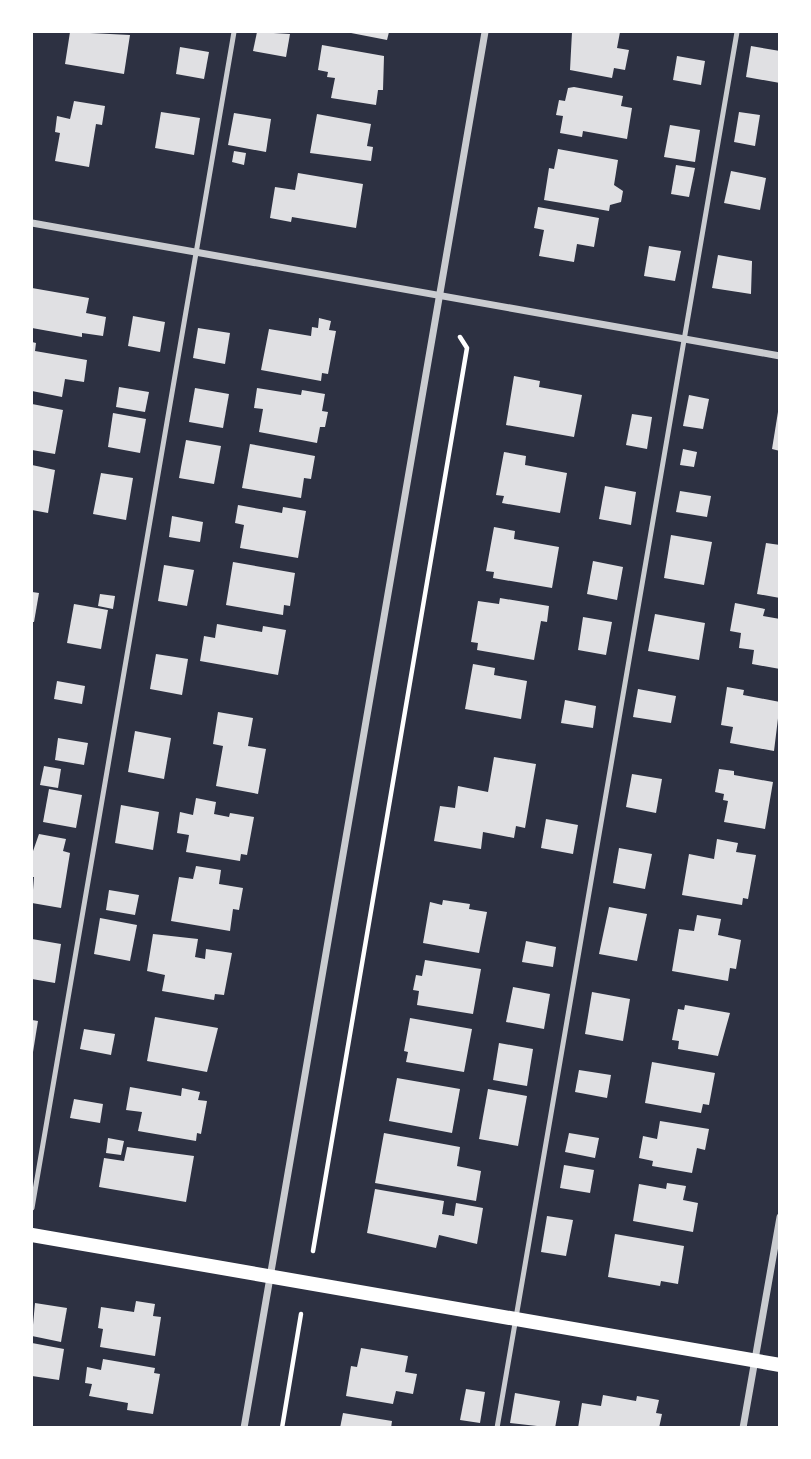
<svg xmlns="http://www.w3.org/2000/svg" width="811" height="1459" viewBox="0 0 811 1459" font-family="'Archivo Narrow',sans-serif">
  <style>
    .building { fill: #e0e0e3 }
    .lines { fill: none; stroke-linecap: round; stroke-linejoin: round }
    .path { stroke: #fff; stroke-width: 4.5 }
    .service { stroke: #caccd0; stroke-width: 5 }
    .minor { stroke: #caccd0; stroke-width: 7 }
    .secondary { stroke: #fff; stroke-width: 14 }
  </style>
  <rect width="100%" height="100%" fill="#2d3142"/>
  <g class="building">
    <polygon points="70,32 130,35 124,74 65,64"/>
    <polygon points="257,32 290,34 286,57 253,51"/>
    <polygon points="346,32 389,32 387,40"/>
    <polygon points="572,32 620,32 617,48 629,50 625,70 614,68 612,78 570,70"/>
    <polygon points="322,45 384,56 383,90 378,90 376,105 331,98 335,78 327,77 328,72 318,70"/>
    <polygon points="751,46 780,51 780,83 746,77"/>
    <polygon points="180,47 209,52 204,79 176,74"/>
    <polygon points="677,56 705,61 701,85 673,80"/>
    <polygon points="574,87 623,96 621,106 632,108 627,139 583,131 582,137 560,133 563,116 556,115 559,100 565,101 568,88"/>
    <polygon points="74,101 105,106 102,125 96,124 89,167 55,161 60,133 55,132 57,116 70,119"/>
    <polygon points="161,112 200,118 194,155 155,148"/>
    <polygon points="739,112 760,115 755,146 734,142"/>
    <polygon points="234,113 271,119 266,152 228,145"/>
    <polygon points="317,114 371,124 367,146 373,147 371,161 310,153"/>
    <polygon points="670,125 700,130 695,162 664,157"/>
    <polygon points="558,149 618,160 614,185 623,191 621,202 610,205 609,211 544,200 549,168 554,169"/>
    <polygon points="234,151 246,153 244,165 232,162"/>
    <polygon points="676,165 695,168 689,197 671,194"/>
    <polygon points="731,171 766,178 760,210 724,203"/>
    <polygon points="298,173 363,184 356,228 292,217 291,222 270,218 275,187 295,190"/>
    <polygon points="538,207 599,218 594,247 577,244 574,262 539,256 544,230 534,228"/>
    <polygon points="649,246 681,251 675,281 644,276"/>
    <polygon points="718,255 752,261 751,294 712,288"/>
    <polygon points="32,288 89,298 86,313 106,317 103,336 82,333 82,337 32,328"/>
    <polygon points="133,316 165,322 160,352 128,346"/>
    <polygon points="319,318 331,321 329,330 336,331 328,374 322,373 321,381 261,370 269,329 311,336 312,327 318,328"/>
    <polygon points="198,328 230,333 225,364 193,358"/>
    <polygon points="32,342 36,343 35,351 87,360 84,382 65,379 62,397 32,391"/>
    <polygon points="514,376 540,381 539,387 582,395 574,437 506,425"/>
    <polygon points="119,387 149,392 145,412 116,407"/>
    <polygon points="195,388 229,394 223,428 189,422"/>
    <polygon points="257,388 301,395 302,390 325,394 322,411 328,412 325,427 320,427 317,443 259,432 263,409 254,408"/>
    <polygon points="689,395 709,399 703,429 683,426"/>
    <polygon points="32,404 63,410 55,454 32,450"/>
    <polygon points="778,412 780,413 780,451 772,449"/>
    <polygon points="113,413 146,419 140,453 108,447"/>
    <polygon points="632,414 652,417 647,449 626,445"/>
    <polygon points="186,440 221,446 214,484 179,478"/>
    <polygon points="250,444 315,456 311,479 304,478 301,498 242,488"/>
    <polygon points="683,449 697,452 694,467 680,465"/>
    <polygon points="504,452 526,456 525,465 567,473 560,513 502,503 504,496 496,495"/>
    <polygon points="32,465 55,470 48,513 32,510"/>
    <polygon points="101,473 133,478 126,520 93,514"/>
    <polygon points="605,486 636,492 631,525 599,519"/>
    <polygon points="680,491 711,496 707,517 676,512"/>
    <polygon points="238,505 282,513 283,507 306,511 298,558 240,548 244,525 235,523"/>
    <polygon points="172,516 203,522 200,542 169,537"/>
    <polygon points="494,527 515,531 514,539 559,547 552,588 493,578 494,572 486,571"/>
    <polygon points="671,535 712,542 704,585 664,578"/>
    <polygon points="766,543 780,545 780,598 757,594"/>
    <polygon points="593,561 623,567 617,600 587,594"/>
    <polygon points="233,562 295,573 290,606 284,605 283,615 226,605"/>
    <polygon points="164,565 194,570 187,606 158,601"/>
    <polygon points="32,592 39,593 34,622 32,622"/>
    <polygon points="100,594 115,596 113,609 98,606"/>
    <polygon points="500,598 549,606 547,622 541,621 534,660 477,650 478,643 471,642 478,601 499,604"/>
    <polygon points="735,603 765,609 763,616 780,619 780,669 752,664 754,650 739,648 741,633 730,631"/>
    <polygon points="74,604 108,610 101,649 67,643"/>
    <polygon points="655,614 705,623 699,660 648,651"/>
    <polygon points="583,617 612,622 606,655 578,650"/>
    <polygon points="217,624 262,632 263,626 286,630 278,675 200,661 204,636 215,638"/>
    <polygon points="156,654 188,659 182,695 150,689"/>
    <polygon points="473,664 495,668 494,675 527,681 521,719 465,709"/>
    <polygon points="57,681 85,686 82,704 54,699"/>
    <polygon points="727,687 744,690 743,695 780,702 774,751 730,743 733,727 721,725"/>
    <polygon points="638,689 676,696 671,723 633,717"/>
    <polygon points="565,700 596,706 593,728 561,723"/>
    <polygon points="218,712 253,718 248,746 266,749 258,794 216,786 223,746 213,744"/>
    <polygon points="135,731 171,738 164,779 128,772"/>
    <polygon points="58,738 88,743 84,765 55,760"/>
    <polygon points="494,757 536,764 525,828 516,826 514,838 483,832 481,849 434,841 440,806 455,808 458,786 488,792"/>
    <polygon points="44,766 61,769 58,788 40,785"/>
    <polygon points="719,769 734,771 734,775 773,782 765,829 724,822 728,801 723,800 724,794 715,792"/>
    <polygon points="632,774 662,779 656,813 626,807"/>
    <polygon points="49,789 82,795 76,828 43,822"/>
    <polygon points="196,798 216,802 214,814 229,817 230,813 254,817 247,855 241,854 240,861 186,852 189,835 177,833 180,812 193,815"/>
    <polygon points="121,805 159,812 153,850 115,843"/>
    <polygon points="546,819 578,825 573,854 541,848"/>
    <polygon points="39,834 66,839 63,851 70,853 61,908 32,903 34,877 32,877 32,854"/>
    <polygon points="717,839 738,843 736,852 756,855 748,899 743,898 742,905 682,895 689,854 714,859"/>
    <polygon points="619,848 652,854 645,889 613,883"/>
    <polygon points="196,866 221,870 219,884 243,888 239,910 233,909 230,931 171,921 179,877 193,879"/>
    <polygon points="109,890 139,895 135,915 106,910"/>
    <polygon points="443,900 470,904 469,909 487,912 479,953 423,943 430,902 442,905"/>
    <polygon points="609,907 647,914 637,961 599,954"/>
    <polygon points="697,915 721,919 718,935 741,940 736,969 730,968 728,981 672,971 679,929 694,931"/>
    <polygon points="100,918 137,925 130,961 94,954"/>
    <polygon points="153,934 198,939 195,957 205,959 206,949 232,953 224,995 215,994 214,1000 162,991 165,975 147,971"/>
    <polygon points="32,939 61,944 55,983 32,979"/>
    <polygon points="526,941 556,947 553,967 522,962"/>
    <polygon points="425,960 481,969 473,1014 417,1005 419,991 413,990 416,975 422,976"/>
    <polygon points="513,987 550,994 544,1029 506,1022"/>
    <polygon points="592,992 630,999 623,1041 585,1034"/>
    <polygon points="685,1005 730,1013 718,1056 678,1049 679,1041 672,1040 678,1009 684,1010"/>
    <polygon points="155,1017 218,1028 207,1072 147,1061"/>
    <polygon points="410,1018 472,1029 464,1072 406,1062 408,1052 404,1051"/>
    <polygon points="32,1020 38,1021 33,1052 32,1052"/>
    <polygon points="84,1029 115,1034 111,1055 80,1049"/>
    <polygon points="499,1043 533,1049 527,1086 493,1080"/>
    <polygon points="652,1062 715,1073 709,1105 703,1104 701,1113 645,1103"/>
    <polygon points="579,1070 611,1075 607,1098 575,1092"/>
    <polygon points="397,1078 460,1089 452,1133 389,1121"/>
    <polygon points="130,1087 181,1096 182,1088 200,1092 198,1100 207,1101 201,1134 197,1133 196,1141 138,1131 142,1112 126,1110"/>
    <polygon points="488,1089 527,1096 518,1146 479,1139"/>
    <polygon points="74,1099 103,1104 100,1123 70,1118"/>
    <polygon points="660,1121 709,1129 705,1150 697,1148 692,1173 652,1166 653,1161 639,1158 643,1136 657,1139"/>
    <polygon points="384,1133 460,1147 457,1166 481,1171 476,1201 375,1183"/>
    <polygon points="569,1133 599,1138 595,1158 565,1152"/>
    <polygon points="108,1138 124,1141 121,1155 106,1153"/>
    <polygon points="127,1147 194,1156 186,1202 99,1187 104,1158 124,1161"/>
    <polygon points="564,1165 594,1170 590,1193 560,1188"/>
    <polygon points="667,1183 686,1186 683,1200 698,1203 693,1232 633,1221 639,1184 666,1189"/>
    <polygon points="375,1189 444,1201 442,1214 454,1216 456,1203 483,1208 477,1244 439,1235 436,1248 367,1233"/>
    <polygon points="547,1216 573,1220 566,1256 541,1252"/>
    <polygon points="615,1234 684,1246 678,1284 661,1281 660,1286 608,1277"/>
    <polygon points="136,1301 155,1304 153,1316 161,1317 155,1356 100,1347 103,1329 98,1328 101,1307 134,1312"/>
    <polygon points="35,1303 67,1308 61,1342 32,1336"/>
    <polygon points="32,1343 64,1349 59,1380 32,1376"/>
    <polygon points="361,1348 408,1356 405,1372 417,1374 413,1394 396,1391 393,1404 346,1396 351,1366 357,1367"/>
    <polygon points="103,1359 155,1368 154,1373 160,1374 153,1414 127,1410 128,1403 89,1396 92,1384 85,1383 87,1367 101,1370"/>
    <polygon points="466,1389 485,1392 480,1423 460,1420"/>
    <polygon points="515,1393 560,1401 555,1428 510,1423"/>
    <polygon points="603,1395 636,1401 637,1396 659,1400 656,1413 662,1414 659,1428 578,1428 582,1403 601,1406"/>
    <polygon points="343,1413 392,1421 391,1428 340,1428"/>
  </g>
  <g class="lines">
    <g class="path">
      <polyline points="313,1251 467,348 460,337"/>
      <polyline points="282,1428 301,1314"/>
    </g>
    <g class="service">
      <polyline points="32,1208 234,32"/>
      <polyline points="497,1428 737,32"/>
    </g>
    <g class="minor">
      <polyline points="32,223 780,356"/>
      <polyline points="244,1428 485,32"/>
      <polyline points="743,1428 780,1217"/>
    </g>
    <polyline class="secondary" points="32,1235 780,1365"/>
  </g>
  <rect width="811" height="1459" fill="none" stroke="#ffffff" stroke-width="66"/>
</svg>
